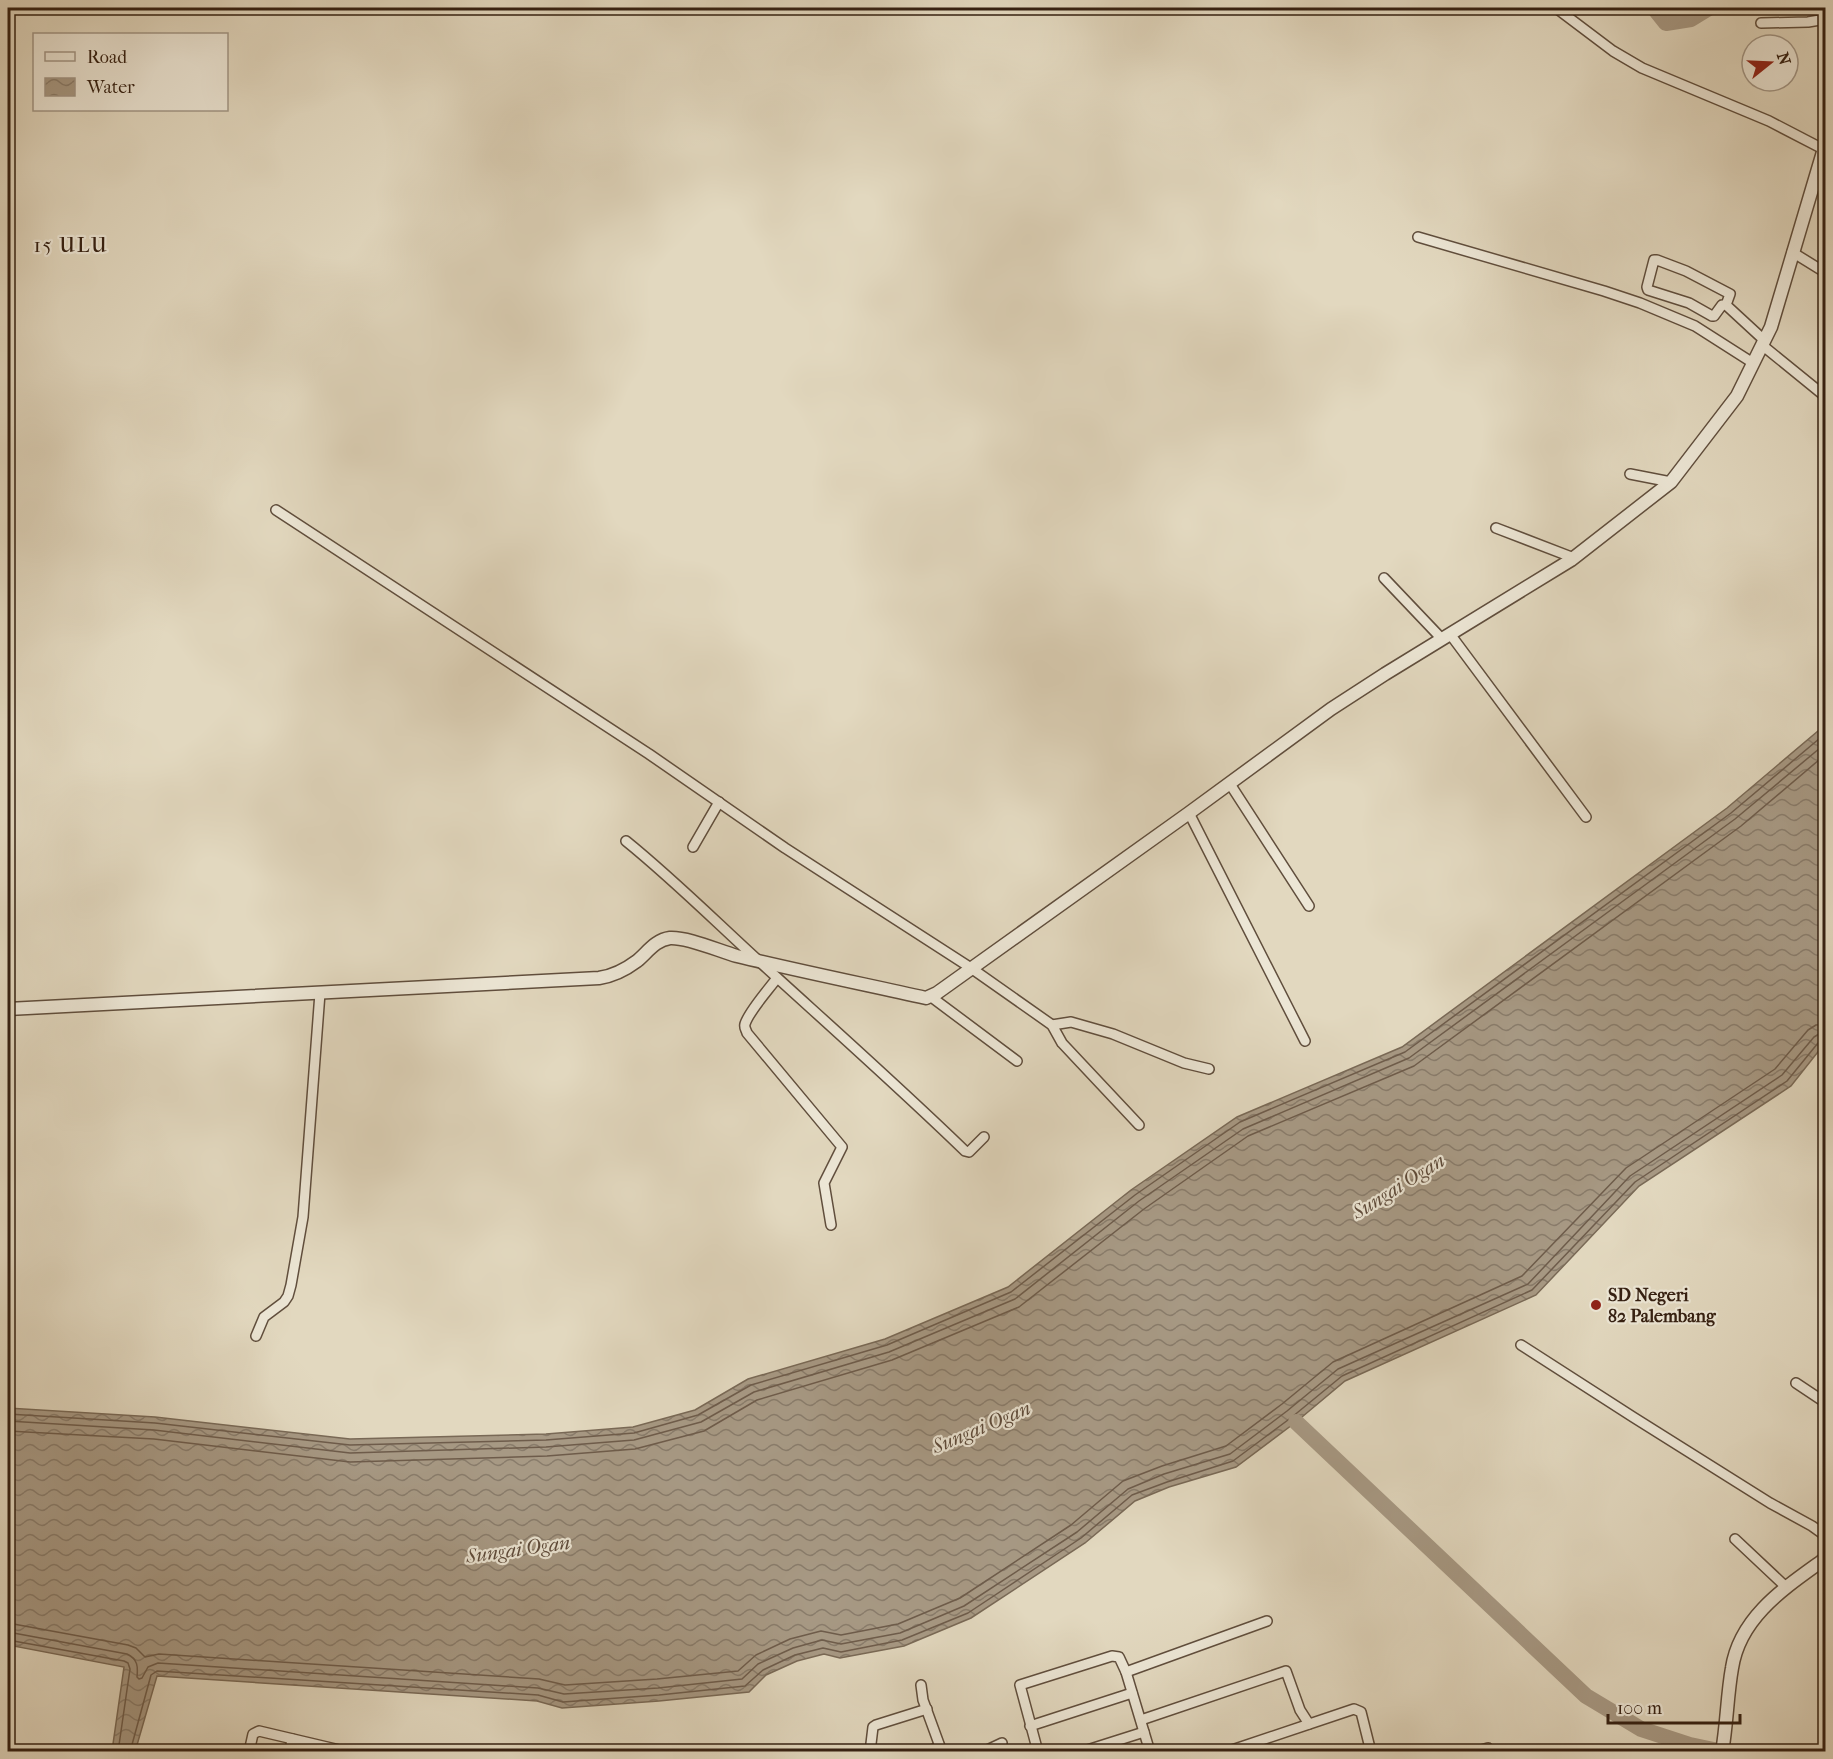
<svg xmlns="http://www.w3.org/2000/svg" width="1833" height="1759" viewBox="0 0 1833 1759" font-family="'IM FELL French Canon',serif">
  <style>
    .water { fill: url(#water-waves); stroke: #796956; stroke-width: 1.5 }
    .lines { fill: none; stroke-linecap: round; stroke-linejoin: round }
    .shore { stroke: #6e5c4b; stroke-width: 1.5 }
    .river { stroke: #a79984; stroke-width: 16 }
    .minor-casing { stroke: #604e3d; stroke-width: 12 }
    .tertiary-casing { stroke: #604e3d; stroke-width: 15 }
    .minor { stroke: #ece6d5; stroke-width: 9 }
    .tertiary { stroke: #ece6d5; stroke-width: 12 }
    .poi-dot { fill: #8f2418; stroke: #ece6d5; stroke-width: 2 }
    .labels { text-anchor: middle; stroke-width: 4.5; stroke-linejoin: round; paint-order: stroke }
    .poi-label { font-size: 18px; font-weight: bold; fill: #352012; stroke: #ece6d5; text-anchor: start }
    .water-label { font-size: 20px; font-style: italic; fill: #5d4a3a; stroke: #ece6d5 }
    .quarter-label { font-size: 21px; letter-spacing: 1.5px; fill: #352012; stroke: #ece6d5 }
  </style>
  <defs>
    <pattern id="water-waves" width="16" height="10" patternUnits="userSpaceOnUse" patternTransform="scale(1.5)"><rect width="16" height="10" fill="#a79984"/><path d="M0 5q4-4 8 0t8 0" fill="none" stroke="#897c6b"/></pattern>
  </defs>
  <rect width="100%" height="100%" fill="#e2d8bf"/>
  <filter id="stains"><feTurbulence type="fractalNoise" baseFrequency=".00333" numOctaves="4"/><feColorMatrix values="0 0 0 0 .2 0 0 0 0 .09 0 0 0 0 .02 0 0 0 .5 -.17"/></filter>
  <radialGradient id="worn" r=".72"><stop offset=".6" stop-color="#630" stop-opacity="0"/><stop offset="1" stop-color="#630" stop-opacity=".3"/></radialGradient>
  <polygon class="water" points="1825,725 1825,1043 1791,1086 1639,1186 1536,1295 1345,1381 1296,1422 1236,1467 1169,1487 1135,1501 1085,1543 971,1618 904,1646 840,1658 824,1654 797,1661 766,1675 749,1692 659,1701 562,1708 537,1701 157,1676 135,1752 112,1751 124,1667 8,1645 8,1408 155,1417 350,1439 546,1434 633,1427 695,1410 748,1379 885,1339 1008,1287 1131,1190 1237,1117 1402,1047 1727,808"/>
  <g class="lines">
    <g class="shore">
      <polyline points="8,1414 155,1423 350,1445 546,1440 634,1433 698,1415 751,1385 887,1345 1011,1292 1135,1195 1240,1122 1405,1052 1731,813 1826,733"/>
      <polyline points="8,1421 154,1430 350,1453 546,1447 634,1440 701,1422 754,1392 889,1352 1015,1299 1139,1201 1243,1129 1409,1058 1735,819 1826,743"/>
      <polyline points="8,1431 154,1439 350,1462 547,1456 635,1449 704,1431 757,1400 892,1360 1019,1307 1144,1209 1248,1136 1414,1066 1741,826 1826,754"/>
      <polyline points="8,1623 128,1645 136,1648 145,1657 159,1654 539,1679 565,1685 657,1679 738,1671 756,1655 790,1639 821,1631 841,1635 898,1624 960,1598 1071,1525 1123,1481 1162,1466 1226,1446 1282,1404 1333,1362 1522,1276 1626,1168 1775,1069 1808,1030 1816,1025 1826,1024"/>
      <path d="M8 1632 127 1654C138 1659 138 1667 137 1677L139 1679 142 1678 148 1667 158 1663 538 1688 564 1694 658 1688 742 1679 758 1664 793 1648 822 1640 841 1644 900 1633 964 1606 1077 1532 1128 1489 1164 1474 1230 1454 1287 1411 1338 1369 1528 1284 1630 1176 1782 1075 1814 1037 1819 1034 1826 1033"/>
      <polyline points="8,1640 124,1661 128,1663 130,1669 118,1752"/>
      <polyline points="130,1752 151,1675 157,1671 538,1695 563,1702 659,1695 745,1686 763,1670 795,1655 823,1648 841,1652 902,1640 968,1613 1081,1538 1132,1495 1167,1482 1233,1461 1292,1417 1342,1376 1532,1290 1635,1182 1787,1081 1818,1043 1826,1040"/>
    </g>
    <g class="river">
      <polyline points="1654,8 1666,23 1691,19 1709,8"/>
      <polyline points="1296,1422 1586,1696 1641,1729 1690,1745 1723,1752"/>
    </g>
    <defs>
      <g id="minor">
        <polyline points="1556,8 1613,51 1642,68 1769,121 1823,149"/>
        <polyline points="1761,23 1808,22 1826,19"/>
        <polyline points="1418,237 1604,291 1640,303 1695,326 1753,363"/>
        <polyline points="1792,252 1826,273"/>
        <polyline points="1726,305 1722,305 1714,316 1712,316 1689,303 1648,290 1647,287 1654,260 1657,260 1686,271 1730,294 1726,305 1764,340"/>
        <polyline points="1762,345 1826,397"/>
        <polyline points="1630,474 1671,482"/>
        <polyline points="276,510 649,754 785,848 971,968 1052,1025 1062,1043 1139,1125"/>
        <polyline points="1496,528 1574,558"/>
        <polyline points="1384,578 1442,639"/>
        <polyline points="1450,634 1586,817"/>
        <polyline points="1230,784 1309,906"/>
        <polyline points="1189,813 1305,1041"/>
        <path d="M626 841C673 879 716 922 761 963 829 1025 899 1087 965 1151L969 1152 984 1137"/>
        <polyline points="693,847 719,802"/>
        <path d="M777 978C769 989 749 1011 745 1024 744 1028 746 1029 747 1033L842 1147 824 1183 831 1225"/>
        <polyline points="930,996 1017,1061"/>
        <polyline points="1052,1025 1071,1022 1113,1034 1184,1063 1209,1069"/>
        <polyline points="256,1336 264,1317 284,1302 288,1296 291,1285 303,1217 320,993"/>
        <polyline points="1521,1345 1633,1417 1770,1503 1812,1526 1826,1536"/>
        <polyline points="1796,1383 1826,1403"/>
        <polyline points="1735,1539 1786,1587"/>
        <polyline points="1126,1672 1267,1621"/>
        <polyline points="921,1685 923,1700 942,1752"/>
        <polyline points="1141,1720 1286,1671 1300,1710 1309,1724"/>
        <polyline points="1030,1726 1132,1693"/>
        <polyline points="249,1752 253,1734 259,1731 348,1752"/>
        <polyline points="290,1752 292,1739"/>
        <polyline points="870,1752 873,1727 876,1725 927,1709"/>
        <polyline points="925,1752 940,1747"/>
        <polyline points="983,1752 1002,1743"/>
        <polyline points="1038,1752 1020,1685 1112,1656 1119,1657 1126,1672 1150,1752"/>
        <polyline points="1081,1752 1144,1732"/>
        <polyline points="1226,1752 1354,1709 1361,1712 1371,1752"/>
        <polyline points="1475,1752 1488,1748 1491,1752"/>
      </g>
      <g id="tertiary">
        <path d="M8 1009 599 978C613 976 625 970 637 961 647 953 655 940 670 938 688 937 719 951 737 956 799 971 863 984 926 998L937 993 1189 813 1331 709 1385 674 1571 560 1671 482 1737 396 1771 327 1826 142"/>
        <path d="M1722 1752C1727 1724 1727 1696 1732 1668 1740 1616 1786 1587 1826 1558"/>
      </g>
    </defs>
    <use href="#minor" class="minor-casing"/>
    <use href="#tertiary" class="tertiary-casing"/>
    <use href="#minor" class="minor"/>
    <use href="#tertiary" class="tertiary"/>
  </g>
  <circle class="poi-dot" cx="1596" cy="1305" r="6"/>
  <g class="labels">
    <g class="poi-label">
      <text x="1608" y="1301">SD Negeri<tspan x="1608" dy="21">82 Palembang</tspan></text>
    </g>
    <g class="water-label">
      <text transform="translate(1398 1186) rotate(-32)" y="7">Sungai Ogan</text>
      <text transform="translate(981 1427) rotate(-23)" y="7">Sungai Ogan</text>
      <text transform="translate(518 1549) rotate(-8)" y="7">Sungai Ogan</text>
    </g>
    <g class="quarter-label">
      <text x="71" y="252">15 ULU</text>
    </g>
  </g>
  <rect width="1833" height="1759" fill="none" stroke="#e2d8bf" stroke-width="30"/>
  <rect x="9" y="9" width="1815" height="1741" fill="none" stroke="#352012" stroke-width="3"/>
  <rect x="15" y="15" width="1803" height="1729" fill="none" stroke="#352012" stroke-width="1.5"/>
  <rect x="33" y="33" width="195" height="78" fill="#ece6d5" stroke="#a39787" stroke-width="1.5"/>
  <rect x="45" y="52" width="30" height="9" fill="#ece6d5" stroke="#a39787" stroke-width="1.5"/>
  <text x="87" y="63" font-size="18" fill="#352012">Road</text>
  <rect x="45" y="78" width="30" height="18" fill="url(#water-waves)" stroke="#a39787" stroke-width="1.5"/>
  <text x="87" y="93" font-size="18" fill="#352012">Water</text>
  <g transform="translate(1770 63) rotate(72)"><circle r="28" fill="#ece6d5" stroke="#a39787" stroke-width="1.5"/>
  <path d="M0-4.5L10 22L0 15L-10 22Z" fill="#8f2418"/>
  <text y="-9" font-size="16" font-weight="bold" text-anchor="middle" fill="#352012">N</text>
  </g>
  <path d="M1608 1714v9h132v-9" fill="none" stroke="#352012" stroke-width="3"/>
  <text x="1617" y="1714" font-size="18" fill="#352012" stroke="#ece6d5" stroke-width="4.5" paint-order="stroke">100 m</text>
  <rect width="100%" height="100%" filter="url(#stains)"/>
  <rect width="100%" height="100%" fill="url(#worn)"/>
</svg>
